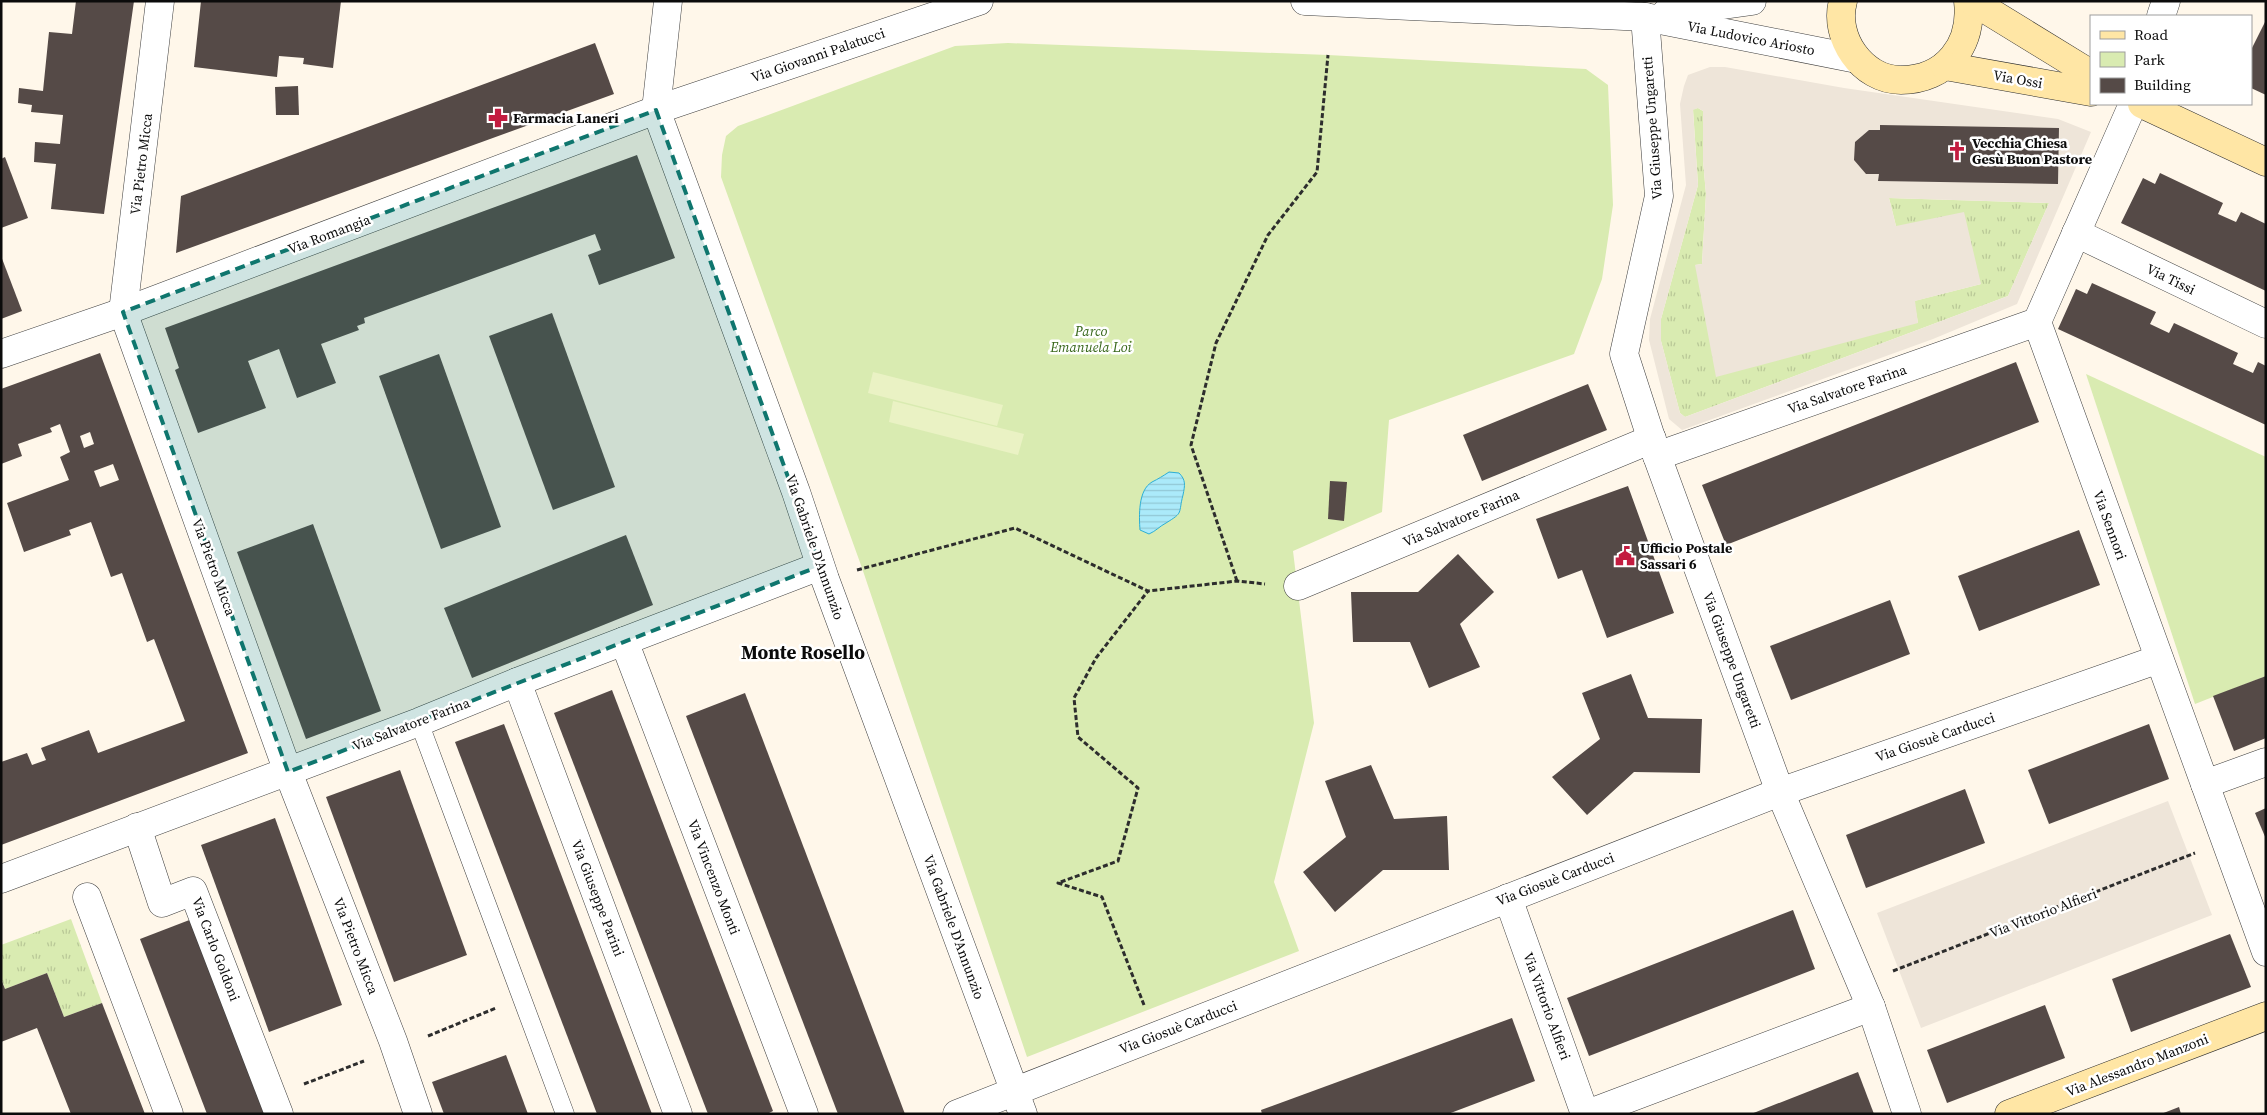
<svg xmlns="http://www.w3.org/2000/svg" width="2267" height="1115" viewBox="0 0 2267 1115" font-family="'Source Serif 4',serif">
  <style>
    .grass { fill: url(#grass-tufts) }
    .park { fill: #d9ebb1 }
    .pitch { fill: #eaf2c4 }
    .plaza { fill: #eee5d9; fill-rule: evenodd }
    .water { fill: url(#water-rules); stroke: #2dafd5 }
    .building { fill: #554a47; fill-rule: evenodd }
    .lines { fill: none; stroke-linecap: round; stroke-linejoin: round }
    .lane-casing { stroke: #3e3e3e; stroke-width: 19 }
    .street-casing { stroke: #3e3e3e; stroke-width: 29 }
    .secondary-casing { stroke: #2d2d2d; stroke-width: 29 }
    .path { stroke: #2d2d2d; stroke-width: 3; stroke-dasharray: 5 2.5; stroke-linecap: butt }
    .lane { stroke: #fff; stroke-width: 18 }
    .street { stroke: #fff; stroke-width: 28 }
    .secondary { stroke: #ffe6a5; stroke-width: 28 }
    .marked { fill: #0f766e; fill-opacity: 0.2; stroke: #0f766e; stroke-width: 4; stroke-dasharray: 10 6; stroke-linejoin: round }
    .labels { text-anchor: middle; stroke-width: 5; stroke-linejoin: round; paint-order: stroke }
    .street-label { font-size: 14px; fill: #0b0b0b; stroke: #fff }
    .poi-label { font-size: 14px; font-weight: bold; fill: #0b0b0b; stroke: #fff; text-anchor: start }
    .park-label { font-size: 14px; font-style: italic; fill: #366619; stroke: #fff }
    .district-label { font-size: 19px; font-weight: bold; fill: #0b0b0b; stroke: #fff }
  </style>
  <defs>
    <pattern id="grass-tufts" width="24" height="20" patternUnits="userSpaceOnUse" patternTransform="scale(1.25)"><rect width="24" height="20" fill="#d9ebb1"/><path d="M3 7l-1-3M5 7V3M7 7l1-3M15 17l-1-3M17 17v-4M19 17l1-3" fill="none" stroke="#b9c897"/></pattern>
    <pattern id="water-rules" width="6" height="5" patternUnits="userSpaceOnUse" patternTransform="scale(1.25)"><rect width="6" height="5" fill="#abeafa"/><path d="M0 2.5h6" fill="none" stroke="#92c7d5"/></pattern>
  </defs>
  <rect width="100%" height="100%" fill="#fff7ea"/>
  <g class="grass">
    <polygon points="1698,108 1703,111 1703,161 1706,194 1702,264 1695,265 1918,323 1914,301 1981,284 1896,226 1889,198 2049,203 2008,296 1685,417 1680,413 1661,341 1661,319 1698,185 1693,109"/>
    <polygon points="71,919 102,1003 64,1017 47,973 5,989 1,978 1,945"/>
  </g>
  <g class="park">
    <polygon points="1008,43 1328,55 1586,69 1608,85 1613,205 1602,279 1574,354 1389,420 1382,512 1293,551 1314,723 1274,882 1299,951 1027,1057 862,568 721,177 722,155 726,136 738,126 955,46"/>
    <polygon points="2086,374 2266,457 2266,676 2195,704"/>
  </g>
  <g class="pitch">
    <polygon points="873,372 1003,405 997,426 868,393"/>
    <polygon points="893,401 1024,434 1018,455 889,422"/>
  </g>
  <g class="plaza">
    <path d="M1710 67H1725L1844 88 2058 119 2091 132 2017 304 1933 339 1682 430 1669 419 1649 340 1650 319 1686 185 1680 104 1684 86 1688 75ZM1698 108 1703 111V161L1706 194 1702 264 1695 265 1716 377 1918 323 1915 301 1981 284 1964 212 1896 226 1889 198 2049 203 2008 296 1685 417 1680 413 1661 341V319L1698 185 1693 110ZM1880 125 2059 128 2058 183 1879 181Z"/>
    <polygon points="2168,801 2212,915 1921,1028 1877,913"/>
  </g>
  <path class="water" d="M1169 472 1179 473C1186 480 1185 485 1183 495 1178 514 1184 512 1166 523 1160 526 1156 531 1149 534L1140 530C1139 516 1138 490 1152 482 1158 479 1163 476 1169 472Z"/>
  <g class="building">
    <polygon points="76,1 134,1 104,214 51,209 56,164 34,162 35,142 60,144 63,115 31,112 32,105 18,103 19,88 43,91 49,32 72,34"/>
    <polygon points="201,1 341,1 333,68 303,64 304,58 279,56 277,77 194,67"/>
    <polygon points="2266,20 2266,95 2251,88 2251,50"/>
    <polygon points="595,43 614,94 176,253 181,196"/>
    <polygon points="298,86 299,115 276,115 275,87"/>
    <polygon points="1880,125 2059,128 2058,184 1878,181 1879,174 1866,174 1854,160 1855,142 1869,130 1880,130"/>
    <polygon points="637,155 675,258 599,285 588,255 601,250 595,234 364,318 365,323 357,326 359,330 321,344 336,383 297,398 279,349 248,361 266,408 198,433 175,370 179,368 165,328"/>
    <polygon points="5,157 28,218 1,228 1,159"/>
    <polygon points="2160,173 2223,203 2218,214 2236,222 2241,212 2266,224 2266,291 2121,223 2143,178 2155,184"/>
    <polygon points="1,256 22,311 1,319"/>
    <polygon points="2092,283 2156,312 2150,324 2169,333 2174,323 2238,353 2233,364 2253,373 2258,362 2266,366 2266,425 2058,329 2076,289 2087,294"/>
    <polygon points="552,313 615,487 553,510 489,336"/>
    <path d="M100 353 248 753 1 845V762L27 753 32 765 46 760 41 748 89 730 98 753 185 721 154 639 147 642 122 573 111 577 91 522 69 530 71 535 24 552 7 503 69 480 60 457 70 452 60 424 50 428 52 432 18 444 22 456 1 464V389ZM90 432 94 444 84 448 80 436ZM113 464 119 480 100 487 94 471Z"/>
    <polygon points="439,354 501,527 441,549 379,376"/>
    <polygon points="2016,362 2039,422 1726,545 1702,485"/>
    <polygon points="1588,384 1607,430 1482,481 1463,435"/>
    <polygon points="1330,481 1347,482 1344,521 1328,519"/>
    <polygon points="1628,486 1674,613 1607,638 1582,570 1558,579 1536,519"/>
    <polygon points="313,524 381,711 306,739 237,552"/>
    <polygon points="2079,530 2100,585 1979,631 1958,576"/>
    <polygon points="626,535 653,605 472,678 444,608"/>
    <polygon points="1458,554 1494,592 1460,624 1480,667 1429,688 1410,642 1353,642 1351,592 1418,592"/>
    <polygon points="1890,600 1910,654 1791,700 1770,646"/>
    <polygon points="1631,674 1648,718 1702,719 1700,773 1634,772 1587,815 1552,777 1600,739 1582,693"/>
    <polygon points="2266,676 2266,738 2234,751 2213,696"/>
    <polygon points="612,690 773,1111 767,1114 708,1114 554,713"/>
    <polygon points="745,693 905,1114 838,1114 686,716"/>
    <polygon points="504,724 652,1114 597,1114 455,742"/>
    <polygon points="2149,724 2169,779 2049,824 2028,770"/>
    <polygon points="1371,765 1394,819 1447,816 1449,870 1383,870 1335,912 1303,872 1346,837 1325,781"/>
    <polygon points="400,770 467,955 394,982 326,797"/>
    <polygon points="1965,789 1985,843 1866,888 1846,835"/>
    <polygon points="2266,808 2266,839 2255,813"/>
    <polygon points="275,818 342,1005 269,1032 201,845"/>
    <polygon points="1793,910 1815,969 1589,1056 1567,998"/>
    <polygon points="192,919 266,1114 207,1114 140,939"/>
    <polygon points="2230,934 2251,987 2131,1032 2112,979"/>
    <polygon points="47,973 64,1017 102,1003 145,1114 71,1114 37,1028 1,1042 1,979 5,989"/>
    <polygon points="2045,1005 2065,1058 1947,1103 1927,1050"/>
    <polygon points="1512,1018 1535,1081 1448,1114 1262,1114 1261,1110"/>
    <polygon points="506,1055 528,1114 444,1114 432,1082"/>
    <polygon points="1858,1072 1874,1114 1751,1114"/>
    <polygon points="2179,1107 2181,1114 2161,1114"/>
  </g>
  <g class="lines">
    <defs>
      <polyline id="lane" points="419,722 565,1114"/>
      <g id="street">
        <polyline points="160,1 123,312 288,772 393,1041 418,1114"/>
        <polyline points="668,1 656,110 796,492 825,579 1023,1114"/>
        <polyline points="1305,1 1645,17 1857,59"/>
        <polyline points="1666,13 1752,1"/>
        <polyline points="2161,16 2166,1"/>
        <polyline points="1645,17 1659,196 1624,354 1657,456 1780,792 1871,1007 1907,1114"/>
        <polyline points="2133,104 2037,322 2266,952"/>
        <polyline points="2076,233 2266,324"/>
        <polyline points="1,354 123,312 656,110 979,1"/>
        <polyline points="1657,456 2037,322"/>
        <polyline points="1298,586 1652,439"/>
        <polyline points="624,641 804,1114"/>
        <polyline points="517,682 678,1114"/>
        <polyline points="2205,784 2266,762"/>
        <polyline points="137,827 162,903 193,891 279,1114"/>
        <polyline points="1,879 419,722 517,682 820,566"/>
        <polyline points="87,897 169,1114"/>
        <polyline points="1508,898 1585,1114"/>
        <polyline points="957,1114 1780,792 2159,659"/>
        <polyline points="1587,1114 1871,1007"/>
      </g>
      <g id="secondary">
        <path d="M1843 1C1833 37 1862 80 1901 80 1946 80 1973 45 1968 1"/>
        <polyline points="1972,1 2091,74"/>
        <polyline points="1945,66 2091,92"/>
        <polyline points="2142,104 2266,162"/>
        <polyline points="2009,1114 2266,1016"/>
      </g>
    </defs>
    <use href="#lane" class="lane-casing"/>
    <use href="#street" class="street-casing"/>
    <use href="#secondary" class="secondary-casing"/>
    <g class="path">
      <polyline points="857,570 1015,528 1148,591 1237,581 1265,584"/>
      <polyline points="1237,581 1191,445 1216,343 1268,235 1317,172 1328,55"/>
      <polyline points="1893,971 2195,853"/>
      <polyline points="1144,1005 1102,897 1058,883 1118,861 1138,788 1078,737 1074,698 1096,658 1148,591"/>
      <polyline points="428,1036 496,1008"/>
      <polyline points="304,1084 364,1061"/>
    </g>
    <use href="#lane" class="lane"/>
    <use href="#street" class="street"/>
    <use href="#secondary" class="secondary"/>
  </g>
  <path class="marked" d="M656 110 820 566 288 772 123 312Z"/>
  <defs>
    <symbol id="pharmacy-bare" viewBox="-9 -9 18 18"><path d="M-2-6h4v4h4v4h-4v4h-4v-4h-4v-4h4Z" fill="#c31c40" stroke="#fff" stroke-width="2.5" paint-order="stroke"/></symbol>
    <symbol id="church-bare" viewBox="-9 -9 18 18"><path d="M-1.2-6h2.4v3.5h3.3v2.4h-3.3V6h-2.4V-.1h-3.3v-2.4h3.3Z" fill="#c31c40" stroke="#fff" stroke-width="2.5" paint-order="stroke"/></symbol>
    <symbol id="civic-bare" viewBox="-9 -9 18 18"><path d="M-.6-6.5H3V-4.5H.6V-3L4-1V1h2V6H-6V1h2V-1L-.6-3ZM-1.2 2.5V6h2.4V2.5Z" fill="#c31c40" stroke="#fff" stroke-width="2.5" paint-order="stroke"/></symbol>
  </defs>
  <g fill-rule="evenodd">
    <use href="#pharmacy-bare" x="484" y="104" width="28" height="28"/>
    <use href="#church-bare" x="1943" y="137" width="28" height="28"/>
    <use href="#civic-bare" x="1611" y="542" width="28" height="28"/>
  </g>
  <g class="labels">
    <g class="street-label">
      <text transform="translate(1751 38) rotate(11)" y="5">Via Ludovico Ariosto</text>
      <text transform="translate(818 55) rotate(-19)" y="5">Via Giovanni Palatucci</text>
      <text transform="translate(2018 79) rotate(10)" y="5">Via Ossi</text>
      <text transform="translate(1652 128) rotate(-94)" y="5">Via Giuseppe Ungaretti</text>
      <text transform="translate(141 164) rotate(-83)" y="5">Via Pietro Micca</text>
      <text transform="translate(329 234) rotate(-21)" y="5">Via Romangia</text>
      <text transform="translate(2171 279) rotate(26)" y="5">Via Tissi</text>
      <text transform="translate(1847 389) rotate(-19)" y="5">Via Salvatore Farina</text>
      <text transform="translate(1461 518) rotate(-23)" y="5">Via Salvatore Farina</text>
      <text transform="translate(2110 525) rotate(70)" y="5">Via Sennori</text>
      <text transform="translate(815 547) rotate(71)" y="5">Via Gabriele D'Annunzio</text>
      <text transform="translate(214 567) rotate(70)" y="5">Via Pietro Micca</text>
      <text transform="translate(1732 660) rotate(70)" y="5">Via Giuseppe Ungaretti</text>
      <text transform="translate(411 724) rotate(-21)" y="5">Via Salvatore Farina</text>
      <text transform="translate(1935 737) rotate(-19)" y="5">Via Giosuè Carducci</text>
      <text transform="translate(714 877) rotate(69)" y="5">Via Vincenzo Monti</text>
      <text transform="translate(1555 879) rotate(-21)" y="5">Via Giosuè Carducci</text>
      <text transform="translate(598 898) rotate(69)" y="5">Via Giuseppe Parini</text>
      <text transform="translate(2043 913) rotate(-21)" y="5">Via Vittorio Alfieri</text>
      <text transform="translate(954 927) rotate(70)" y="5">Via Gabriele D'Annunzio</text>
      <text transform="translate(356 946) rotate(69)" y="5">Via Pietro Micca</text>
      <text transform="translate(216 949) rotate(69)" y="5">Via Carlo Goldoni</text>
      <text transform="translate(1547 1006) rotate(70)" y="5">Via Vittorio Alfieri</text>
      <text transform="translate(1178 1027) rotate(-21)" y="5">Via Giosuè Carducci</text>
      <text transform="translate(2137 1065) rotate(-21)" y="5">Via Alessandro Manzoni</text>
    </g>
    <g class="poi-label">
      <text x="513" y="123">Farmacia Laneri</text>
      <text x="1972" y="148">Vecchia Chiesa<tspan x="1972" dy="16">Gesù Buon Pastore</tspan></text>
      <text x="1640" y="553">Ufficio Postale<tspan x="1640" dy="16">Sassari 6</tspan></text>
    </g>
    <g class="park-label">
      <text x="1091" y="336">Parco<tspan x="1091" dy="16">Emanuela Loi</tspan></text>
    </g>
    <g class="district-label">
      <text x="803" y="659">Monte Rosello</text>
    </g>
  </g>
  <rect width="2267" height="1115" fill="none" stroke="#0b0b0b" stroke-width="5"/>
  <rect x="2090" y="15" width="162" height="90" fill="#ffffff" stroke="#9d9d9d"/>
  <rect x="2100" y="31" width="25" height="8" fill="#ffe6a5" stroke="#9d9d9d"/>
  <text x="2134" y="40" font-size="15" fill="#0b0b0b">Road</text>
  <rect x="2100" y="52" width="25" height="15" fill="#d9ebb1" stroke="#9d9d9d"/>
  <text x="2134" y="65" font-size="15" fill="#0b0b0b">Park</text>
  <rect x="2100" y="78" width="25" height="15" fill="#554a47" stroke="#9d9d9d"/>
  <text x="2134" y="90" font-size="15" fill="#0b0b0b">Building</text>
</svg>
